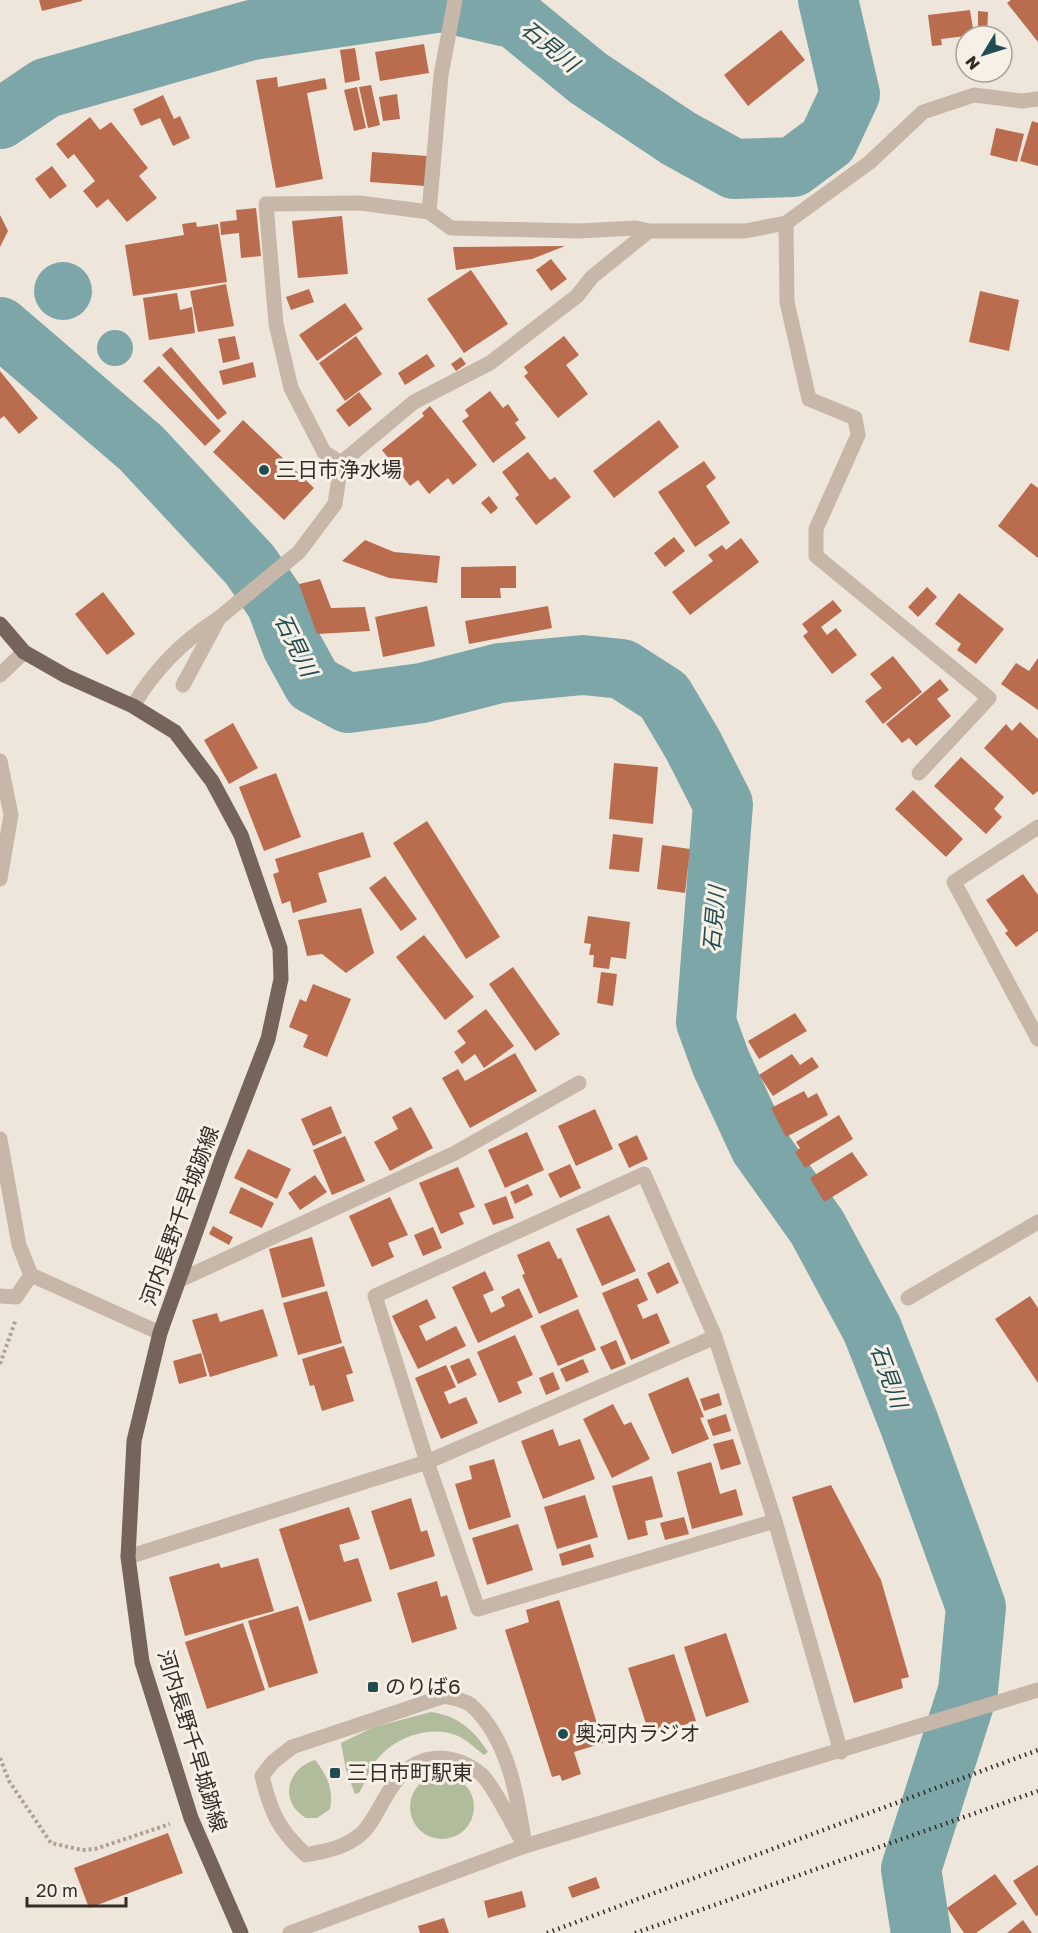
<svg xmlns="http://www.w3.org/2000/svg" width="1038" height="1933" viewBox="0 0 1038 1933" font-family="'Golos Text','Noto Sans JP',sans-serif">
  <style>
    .green { fill: #b0bc9c }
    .water { fill: #7da6a9 }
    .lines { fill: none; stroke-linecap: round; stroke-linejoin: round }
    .river { stroke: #7da6a9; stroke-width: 60 }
    .building { fill: #ba6c4e }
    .path { stroke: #b1a192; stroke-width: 4; stroke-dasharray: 3 3; stroke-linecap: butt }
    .minor { stroke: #c6b7a8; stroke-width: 15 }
    .major { stroke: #74645a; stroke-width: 15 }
    .rail { stroke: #332c27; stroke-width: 4.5; stroke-dasharray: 1.5 4.5; stroke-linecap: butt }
    .poi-dot { fill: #214c51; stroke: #f7f0e7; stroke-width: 2 }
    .labels { text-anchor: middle; stroke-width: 6; stroke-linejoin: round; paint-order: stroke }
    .poi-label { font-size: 21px; fill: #332c27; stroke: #f7f0e7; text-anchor: start }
    .street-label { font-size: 21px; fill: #332c27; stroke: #f7f0e7 }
    .water-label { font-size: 22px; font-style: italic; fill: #214c51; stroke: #f7f0e7 }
  </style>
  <rect width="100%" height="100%" fill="#efe6db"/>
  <g class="green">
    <path d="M431 1712C458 1716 474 1730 488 1752L484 1755C474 1747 465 1738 453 1734 423 1725 387 1741 371 1768 367 1776 364 1785 359 1793L355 1794 346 1770 341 1743 374 1727Z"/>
    <path d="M315 1760C327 1774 334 1791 330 1809L317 1818H306C279 1802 286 1769 315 1760Z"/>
    <circle cx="442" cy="1807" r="32"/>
  </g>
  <g class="water">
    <circle cx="63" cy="291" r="29"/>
    <circle cx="115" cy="348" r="18"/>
  </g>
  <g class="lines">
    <g class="river">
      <polyline points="0,119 46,88 252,30 442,2 516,19 588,78 678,138 734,169 793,167 828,141 850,94 828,0"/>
      <polyline points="0,327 141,448 250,565 276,603 292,646 313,684 348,703 422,693 500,673 583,665 622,669 664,696 693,745 723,804 706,1022 721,1063 760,1147 817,1227 872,1329 909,1423 976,1607 968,1691 911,1869 921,1933"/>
    </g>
  </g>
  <g class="building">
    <polygon points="39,0 82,0 82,1 42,11"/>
    <polygon points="1011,0 1038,0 1038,42 1007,3"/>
    <polygon points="970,10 974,35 941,39 942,45 932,46 928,15"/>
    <polygon points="978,11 988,12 987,36 978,36"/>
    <polygon points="781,30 805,60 748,106 724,75"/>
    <polygon points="424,44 429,73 380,81 375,52"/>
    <polygon points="355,48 360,80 345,83 340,50"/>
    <polygon points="277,77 278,87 325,78 327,89 307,93 323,179 276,188 256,80"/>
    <polygon points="371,85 380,125 368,128 359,87"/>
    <polygon points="357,87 366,128 354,131 344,90"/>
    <polygon points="397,94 400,119 383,121 379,97"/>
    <polygon points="163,95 174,119 180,116 190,138 173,146 160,118 141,126 133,109"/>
    <polygon points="90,117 100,130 111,122 148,168 139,176 157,198 127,222 108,199 97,208 83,191 95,181 74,154 68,159 56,144"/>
    <polygon points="1032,121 1038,123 1038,166 1020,161"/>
    <polygon points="996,128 1024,134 1017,162 990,155"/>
    <polygon points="372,152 427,156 425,186 370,182"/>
    <polygon points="52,166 67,186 50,199 35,179"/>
    <polygon points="256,208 261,256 241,258 239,233 221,235 220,222 237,220 236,210"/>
    <polygon points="0,215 8,231 0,247"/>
    <polygon points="342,216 348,274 298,278 292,221"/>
    <polygon points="196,222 197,227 218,224 227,282 133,296 125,245 184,235 182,224"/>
    <polygon points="565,246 532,259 456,270 453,247"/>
    <polygon points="551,259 567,279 551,291 536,270"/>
    <polygon points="471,270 508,324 464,353 427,299"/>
    <polygon points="226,284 234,326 198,332 190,291"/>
    <polygon points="309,289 314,302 291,310 286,297"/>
    <polygon points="980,291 1019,300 1009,351 969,342"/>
    <polygon points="177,293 180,310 192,307 195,333 149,340 143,298"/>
    <polygon points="345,303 363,329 317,361 299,335"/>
    <polygon points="235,336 240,359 223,363 218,339"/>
    <polygon points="356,336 382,374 345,401 319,363"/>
    <polygon points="564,336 579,355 566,365 588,394 558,418 524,376 528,373 524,367"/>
    <polygon points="171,347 227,413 218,420 162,355"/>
    <polygon points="427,354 435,366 405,385 398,373"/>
    <polygon points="461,357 466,364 456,371 451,364"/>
    <polygon points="253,362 256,377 223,385 219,371"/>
    <polygon points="159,366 221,431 205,446 143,381"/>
    <polygon points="0,371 38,418 19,434 4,416 0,419"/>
    <polygon points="490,391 503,408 508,404 519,420 515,423 526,438 493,463 462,421 469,416 465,410"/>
    <polygon points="359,392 372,409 349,427 336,410"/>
    <polygon points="430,406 477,465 453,485 448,478 429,494 418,480 410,486 382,450 424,416 422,413"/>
    <polygon points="243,420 314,488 284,520 213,452"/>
    <polygon points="659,420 679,447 614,498 593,471"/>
    <polygon points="528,452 550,480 555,477 571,497 536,525 515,498 519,495 502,472"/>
    <polygon points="704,461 716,478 706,486 730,523 695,547 658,492"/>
    <polygon points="1031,483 1038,488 1038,558 998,526"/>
    <polygon points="489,496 498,508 491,514 481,503"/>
    <polygon points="674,537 685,551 665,567 654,553"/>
    <polygon points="741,538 759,562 690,615 672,592 713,561 708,555 722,545 726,550"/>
    <polygon points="365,540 394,552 440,556 437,583 389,578 342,561"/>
    <polygon points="516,566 516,588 500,588 501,598 461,598 461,567"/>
    <polygon points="320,579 331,608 365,607 370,631 317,634 299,584"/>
    <polygon points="927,587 937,597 918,617 908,607"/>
    <polygon points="103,592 135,634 107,655 75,614"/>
    <polygon points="959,593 1004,629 976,664 957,650 961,644 935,624"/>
    <polygon points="833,600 842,611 821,627 827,635 836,628 857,655 832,674 803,636 808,632 802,624"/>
    <polygon points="427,606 435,646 383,657 375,617"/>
    <polygon points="548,606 552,628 469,644 465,621"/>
    <polygon points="893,656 922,692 883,724 865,701 882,688 870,674"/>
    <polygon points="1038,658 1038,710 1001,684 1016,663 1029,671"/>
    <polygon points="940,679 949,690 937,699 951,716 916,746 909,738 902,743 886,724"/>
    <polygon points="1020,722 1038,739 1038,791 1033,795 984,748 1006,724 1012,731"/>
    <polygon points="233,723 258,768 229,784 204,740"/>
    <polygon points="961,757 1004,797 994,809 1002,817 986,834 934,786"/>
    <polygon points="614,763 658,767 653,824 609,819"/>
    <polygon points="276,773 301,837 264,851 239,787"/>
    <polygon points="913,790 963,839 946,857 895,809"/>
    <polygon points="427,821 500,937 466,959 393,843"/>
    <polygon points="363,832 371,857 318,873 327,902 293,913 290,901 282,904 273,874 279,872 275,859"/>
    <polygon points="613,834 643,838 639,872 609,869"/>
    <polygon points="662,845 690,849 685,893 657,889"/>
    <polygon points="1023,874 1038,895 1038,931 1016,947 1005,933 1008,931 986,900"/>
    <polygon points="385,876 417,919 401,931 369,888"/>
    <polygon points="361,908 374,953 346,973 322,954 307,956 298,920"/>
    <polygon points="588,916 630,922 626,959 611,957 609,969 593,967 594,955 589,955 591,944 584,943"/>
    <polygon points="424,935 474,997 445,1020 396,957"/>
    <polygon points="513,967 560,1034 535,1051 489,984"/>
    <polygon points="601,972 617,974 613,1006 597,1003"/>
    <polygon points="313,984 351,999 327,1057 303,1047 308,1035 289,1027 300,999 306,1002"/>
    <polygon points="486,1009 514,1046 484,1068 475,1054 462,1064 454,1052 466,1043 457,1031"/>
    <polygon points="795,1013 807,1031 759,1059 748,1041"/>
    <polygon points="515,1053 537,1091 470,1128 442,1078 458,1069 465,1081"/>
    <polygon points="792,1054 800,1065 812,1057 819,1067 773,1096 759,1075"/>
    <polygon points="804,1091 808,1098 817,1093 828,1115 786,1137 771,1108"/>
    <polygon points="331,1106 342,1133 313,1146 301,1119"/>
    <polygon points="411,1107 433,1148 390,1171 374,1142 398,1129 392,1117"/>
    <polygon points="595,1109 613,1149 576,1166 558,1126"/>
    <polygon points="839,1115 853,1139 805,1168 795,1152 800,1148 796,1142"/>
    <polygon points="527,1132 544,1170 505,1188 488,1150"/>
    <polygon points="637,1135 648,1159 629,1168 618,1144"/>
    <polygon points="345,1136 365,1181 332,1195 313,1150"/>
    <polygon points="248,1149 291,1169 277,1199 234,1178"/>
    <polygon points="852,1152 868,1175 824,1202 810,1178"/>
    <polygon points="570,1164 581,1188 560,1198 548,1174"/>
    <polygon points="458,1167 475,1207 459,1213 464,1224 441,1234 419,1183"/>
    <polygon points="315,1175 327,1192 300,1210 288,1193"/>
    <polygon points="528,1184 533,1195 515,1204 510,1192"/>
    <polygon points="241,1187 274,1203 262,1228 229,1213"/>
    <polygon points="506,1196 514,1218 493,1225 484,1204"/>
    <polygon points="390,1197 408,1235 388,1243 394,1257 372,1267 349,1216"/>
    <polygon points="609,1215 636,1271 602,1286 576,1229"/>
    <polygon points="213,1226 233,1237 229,1245 209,1234"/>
    <polygon points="433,1227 442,1248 423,1256 414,1235"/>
    <polygon points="312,1237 325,1286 282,1298 269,1249"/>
    <polygon points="549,1241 558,1259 561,1258 578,1297 539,1314 522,1275 525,1274 517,1255"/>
    <polygon points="669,1262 679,1283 657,1294 647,1273"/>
    <polygon points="485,1271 494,1290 483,1295 491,1313 505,1306 501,1297 519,1288 533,1317 478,1343 452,1287"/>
    <polygon points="638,1278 648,1300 637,1305 643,1319 657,1313 670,1343 631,1360 602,1293"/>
    <polygon points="327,1291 342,1343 298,1355 283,1303"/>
    <polygon points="1030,1296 1038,1308 1038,1383 995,1319"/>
    <polygon points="427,1299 436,1318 419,1326 426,1341 456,1326 466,1346 418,1369 392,1316"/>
    <polygon points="263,1309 278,1356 210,1377 192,1320 217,1313 220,1322"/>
    <polygon points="578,1309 596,1350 558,1366 540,1326"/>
    <polygon points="515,1335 533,1375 517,1382 522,1393 499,1403 477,1352"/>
    <polygon points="616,1340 626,1364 611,1370 600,1347"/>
    <polygon points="344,1346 353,1373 346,1375 354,1401 322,1411 314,1385 310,1386 302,1359"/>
    <polygon points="201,1353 207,1376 179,1384 173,1361"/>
    <polygon points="469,1358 477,1375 458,1384 450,1366"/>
    <polygon points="583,1359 589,1372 566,1382 560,1369"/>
    <polygon points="446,1365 456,1387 444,1392 449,1404 466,1397 478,1423 441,1439 415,1378"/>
    <polygon points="553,1372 560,1389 546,1395 539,1378"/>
    <polygon points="688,1377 704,1417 700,1418 709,1439 672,1454 648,1394"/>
    <polygon points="719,1393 722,1405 704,1411 700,1399"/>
    <polygon points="613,1404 624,1425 631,1422 650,1459 612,1478 583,1419"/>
    <polygon points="726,1414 731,1431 713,1436 707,1420"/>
    <polygon points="553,1429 559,1446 580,1439 595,1479 543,1499 521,1441"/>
    <polygon points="733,1439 741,1464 721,1470 713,1444"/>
    <polygon points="494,1459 511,1517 469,1530 455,1484 472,1479 469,1466"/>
    <polygon points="711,1462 720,1494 736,1489 743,1515 692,1529 677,1472"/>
    <polygon points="652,1476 663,1517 645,1521 648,1535 628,1540 612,1486"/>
    <polygon points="831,1485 881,1580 909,1677 901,1679 903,1688 854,1703 792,1497"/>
    <polygon points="585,1495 598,1537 557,1549 544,1507"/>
    <polygon points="411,1498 421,1532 427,1530 435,1556 390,1570 371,1511"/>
    <polygon points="349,1507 360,1539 339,1545 344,1562 358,1558 372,1601 309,1621 279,1529"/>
    <polygon points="684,1517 689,1534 665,1540 660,1523"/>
    <polygon points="518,1524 533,1570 487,1585 472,1538"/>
    <polygon points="590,1544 594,1557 562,1566 559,1554"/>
    <polygon points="258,1558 274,1611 185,1636 169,1577 219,1563 221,1568"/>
    <polygon points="437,1581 441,1597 447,1595 457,1629 412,1643 397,1593"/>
    <polygon points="559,1600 603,1743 574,1752 581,1774 562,1781 560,1775 552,1777 505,1630 529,1622 526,1610"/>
    <polygon points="298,1606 318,1673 269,1688 248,1621"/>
    <polygon points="243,1623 265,1690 207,1709 185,1642"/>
    <polygon points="726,1633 749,1702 706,1717 684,1647"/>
    <polygon points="674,1654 696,1721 650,1736 628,1668"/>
    <polygon points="168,1833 183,1873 89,1908 74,1868"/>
    <polygon points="1038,1865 1038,1915 1036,1916 1013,1881"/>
    <polygon points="995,1874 1017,1904 976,1933 964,1933 947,1908"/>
    <polygon points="596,1877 600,1888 572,1898 568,1887"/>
    <polygon points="522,1891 526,1907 488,1918 484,1901"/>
    <polygon points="444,1918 449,1933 420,1933 418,1926"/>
    <polygon points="1023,1920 1032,1933 1007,1933"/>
  </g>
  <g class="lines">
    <g class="path">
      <polyline points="0,1364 16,1319"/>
      <polyline points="0,1758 9,1781 51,1843 82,1850 95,1849 170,1824"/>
    </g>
    <g class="minor">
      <polyline points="429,212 441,75 455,0"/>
      <polyline points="786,223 787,302 809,399 855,418 858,435 816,529 816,556 989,698 919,773"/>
      <polyline points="341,463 324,452 291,388 276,324 266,204 360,203 429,212 451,228 579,231 636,228 649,231"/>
      <polyline points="0,675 24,652"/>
      <polyline points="183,685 219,618 299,552 335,504 341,463 414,402 490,363 577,296 592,277 649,231 745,231 786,223 870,162 923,112 974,95 1022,101 1038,99"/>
      <path d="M133 706C154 670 184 640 219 618"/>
      <polyline points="0,761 11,815 0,879"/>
      <polyline points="1038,827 954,882 1038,1039"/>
      <polyline points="0,1139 19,1245 31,1275 160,1333"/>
      <polyline points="180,1280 455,1153 579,1083"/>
      <polyline points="0,1296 16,1297 31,1275"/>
      <polyline points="908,1298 1038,1222"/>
      <polyline points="775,1521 478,1609 427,1462 375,1296 644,1174 715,1337 775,1521 841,1752"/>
      <polyline points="128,1557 427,1462 715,1337"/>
      <path d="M445 1696C452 1698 465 1700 471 1705 509 1739 518 1799 525 1846 515 1830 494 1786 482 1775 458 1755 427 1751 403 1773 386 1789 374 1824 361 1834 345 1848 326 1851 306 1855 278 1829 271 1813 262 1776L273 1762 292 1747Z"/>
      <polyline points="290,1933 525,1846 1038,1690"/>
    </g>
    <polyline class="major" points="0,624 24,652 66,676 133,706 175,732 212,781 241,835 280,948 281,979 268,1039 221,1161 160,1333 134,1441 128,1557 142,1662 191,1818 241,1933"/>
    <g class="rail">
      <polyline points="547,1933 1038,1750"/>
      <polyline points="635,1933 1038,1791"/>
    </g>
  </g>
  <g class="poi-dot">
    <circle cx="264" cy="470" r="6"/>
    <rect x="367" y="1681" width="12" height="12" rx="3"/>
    <circle cx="563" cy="1734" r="6"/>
    <rect x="329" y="1767" width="12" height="12" rx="3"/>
  </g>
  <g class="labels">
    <g class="poi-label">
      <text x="276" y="477">三日市浄水場</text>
      <text x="385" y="1694">のりば6</text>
      <text x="575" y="1741">奥河内ラジオ</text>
      <text x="347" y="1780">三日市町駅東</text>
    </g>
    <g class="street-label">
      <text transform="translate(180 1216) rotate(-70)" y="7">河内長野千早城跡線</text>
      <text transform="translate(192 1741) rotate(73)" y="7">河内長野千早城跡線</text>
    </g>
    <g class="water-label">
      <text transform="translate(550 46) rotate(39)" y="8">石見川</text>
      <text transform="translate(296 645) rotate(64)" y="8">石見川</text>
      <text transform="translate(714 919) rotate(-85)" y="8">石見川</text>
      <text transform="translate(889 1376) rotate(70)" y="8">石見川</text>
    </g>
  </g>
  <g transform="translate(984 54) rotate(232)"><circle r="28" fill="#f7f0e7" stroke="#a9a29a" stroke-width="1.5"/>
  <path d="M0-4.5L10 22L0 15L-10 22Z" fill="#214c51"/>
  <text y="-9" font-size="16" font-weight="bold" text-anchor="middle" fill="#332c27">N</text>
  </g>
  <path d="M27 1897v9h99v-9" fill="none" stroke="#332c27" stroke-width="3"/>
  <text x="36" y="1897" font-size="18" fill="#332c27" stroke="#f7f0e7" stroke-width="4.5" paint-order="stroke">20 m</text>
</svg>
